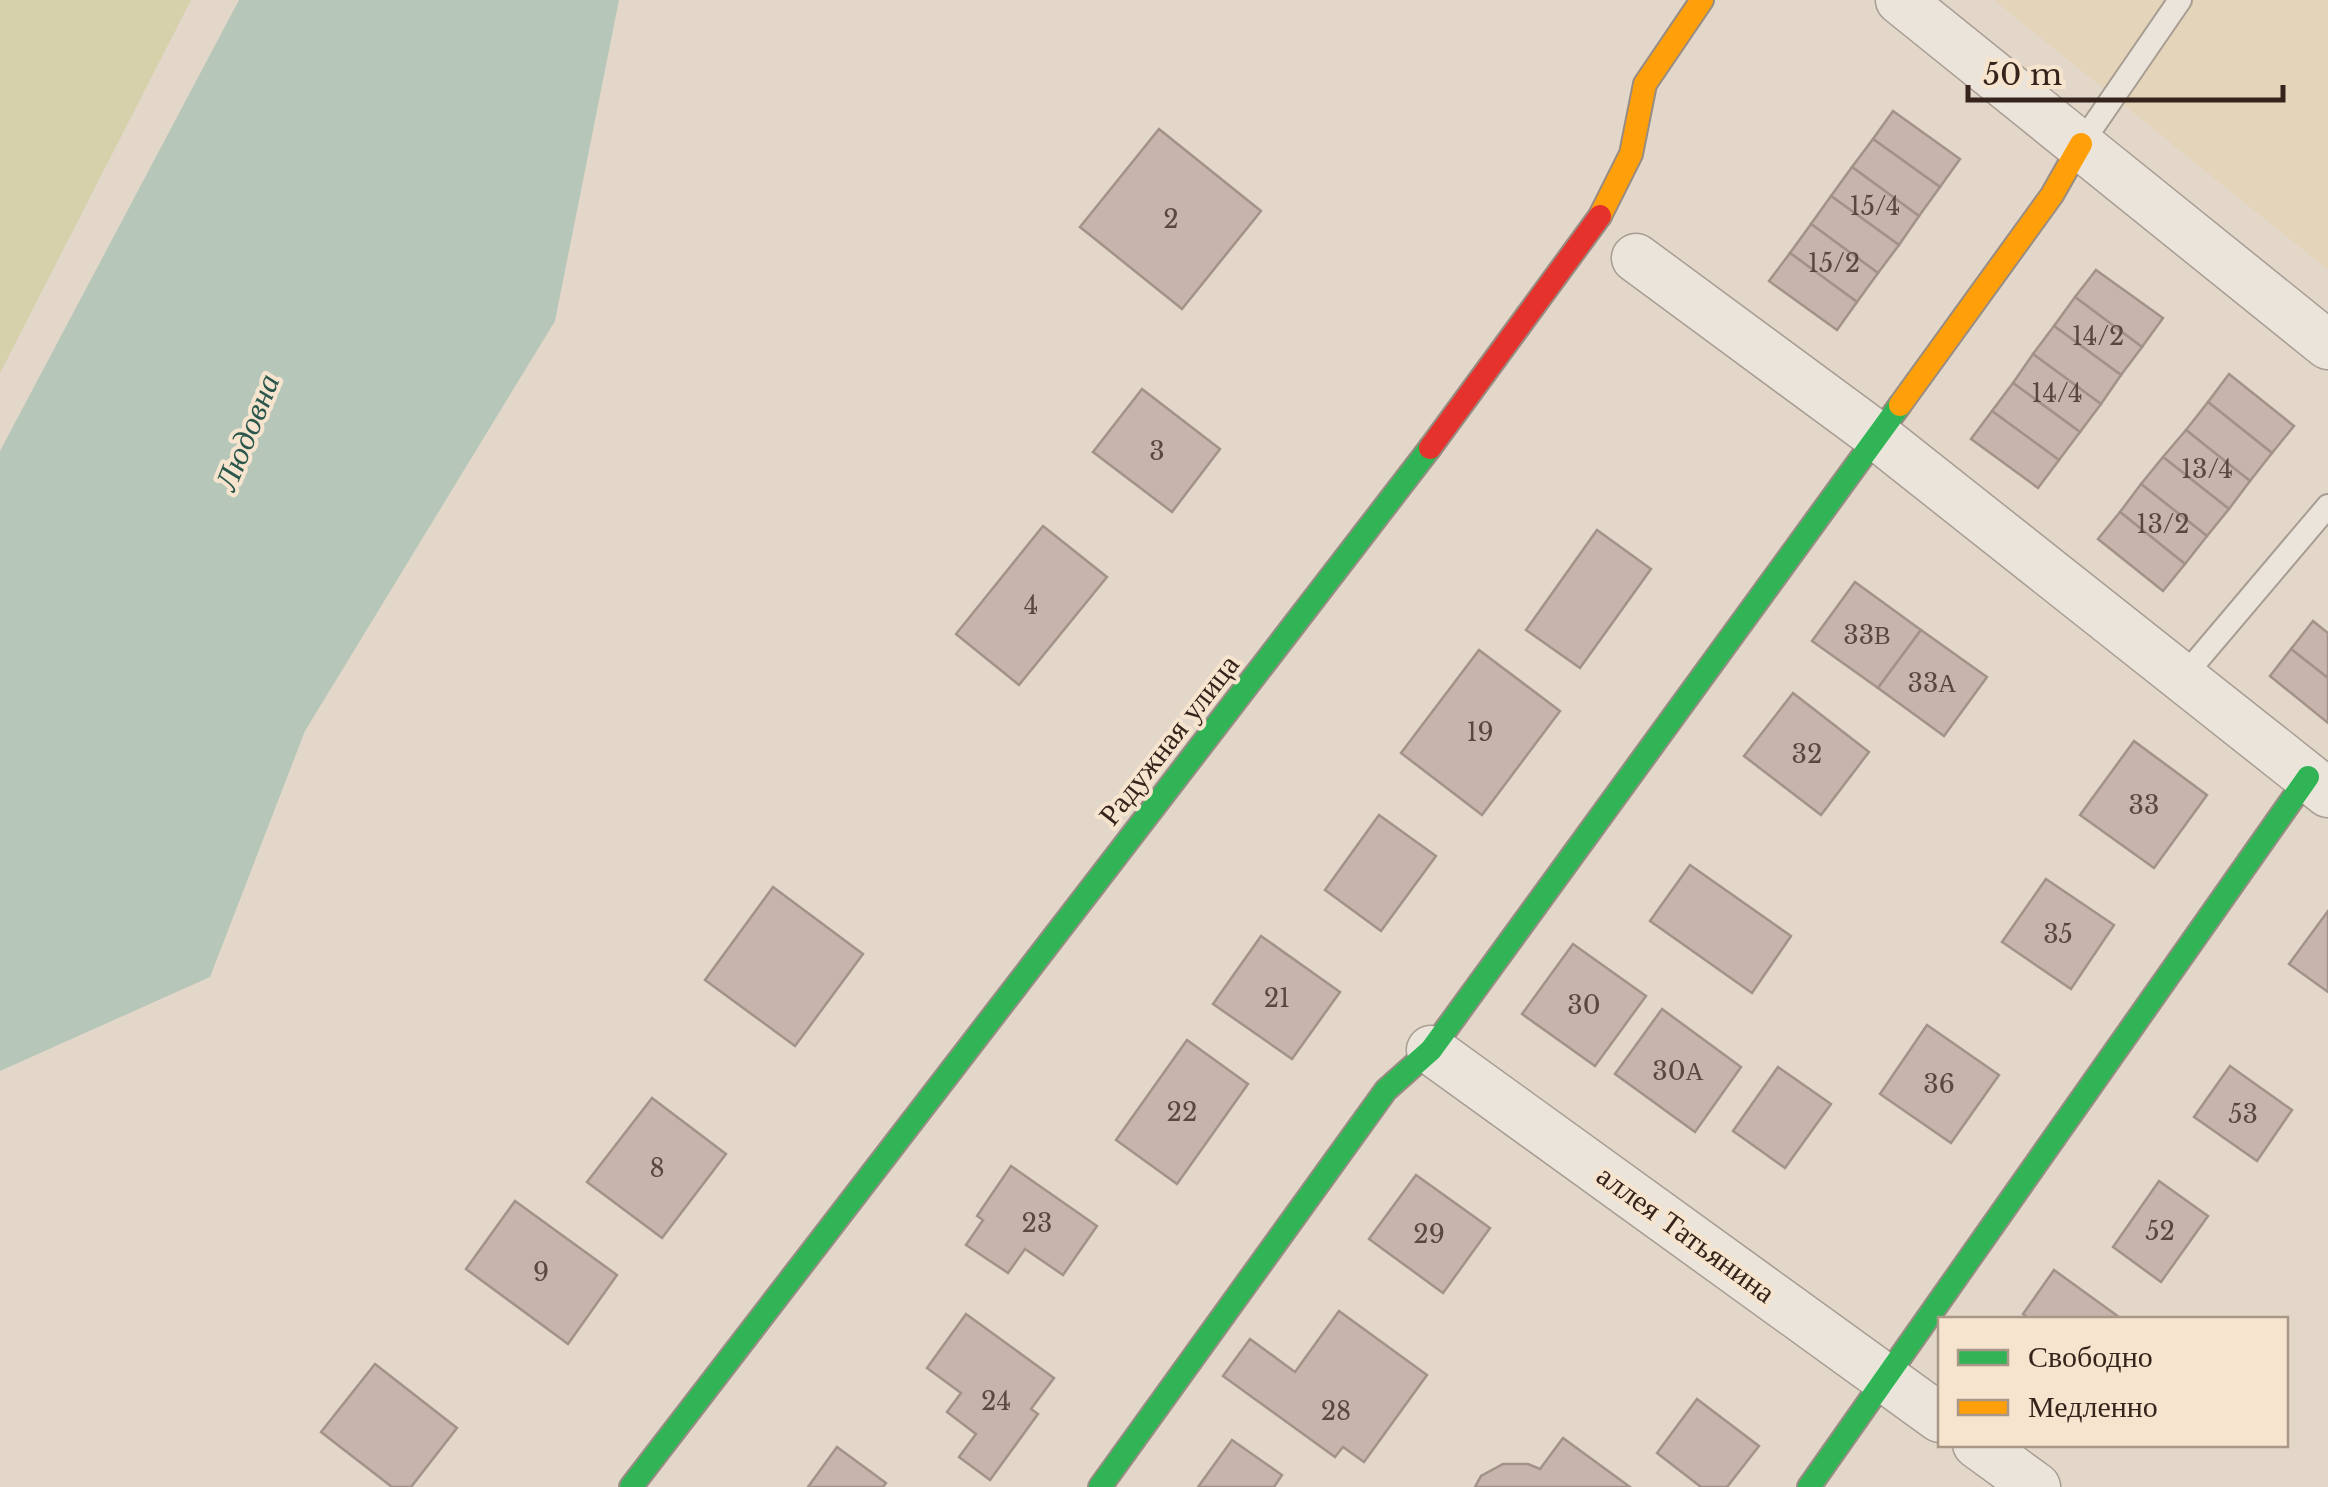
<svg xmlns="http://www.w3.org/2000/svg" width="2328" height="1487" viewBox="0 0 2328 1487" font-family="'Libre Baskerville',serif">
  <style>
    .farmland { fill: #e4d4b9 }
    .green { fill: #d6d0ab }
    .water { fill: #b6c7b9 }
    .building { fill: #c7b4aa; stroke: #a39289; stroke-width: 2.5 }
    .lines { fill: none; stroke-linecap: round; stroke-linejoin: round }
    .lane-casing { stroke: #a89d93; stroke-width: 26 }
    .street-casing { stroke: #a89d93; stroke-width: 51 }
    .fast-casing { stroke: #978c83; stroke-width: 26 }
    .slow-casing { stroke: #978c83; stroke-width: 26 }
    .jam-casing { stroke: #978c83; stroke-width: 26 }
    .lane { stroke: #ebe4db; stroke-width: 22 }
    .street { stroke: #ebe4db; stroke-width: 48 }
    .fast { stroke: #30b455; stroke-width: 22 }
    .slow { stroke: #ff9f0a; stroke-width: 22 }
    .jam { stroke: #e5322d; stroke-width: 22 }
    .labels { text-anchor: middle; stroke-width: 8; stroke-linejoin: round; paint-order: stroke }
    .number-label { font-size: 25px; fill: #5a4840 }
    .street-label { font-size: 30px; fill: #36241c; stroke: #f6e4ce }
    .water-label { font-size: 32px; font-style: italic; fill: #2a564c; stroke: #f6e4ce }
  </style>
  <rect width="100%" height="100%" fill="#e3d7c9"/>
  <polygon class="farmland" points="1994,0 2328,0 2328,270"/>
  <polygon class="green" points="0,0 191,0 0,373"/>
  <polygon class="water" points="239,0 619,0 555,321 305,731 210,977 0,1071 0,451"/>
  <g class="building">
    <polygon points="1893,111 1960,159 1940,187 1873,139"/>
    <polygon points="1159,129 1261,211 1182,309 1080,227"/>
    <polygon points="1873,139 1940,187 1919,216 1852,167"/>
    <polygon points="1852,167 1919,216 1899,245 1831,196"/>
    <polygon points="1831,196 1899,245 1878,273 1811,224"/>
    <polygon points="1811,224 1878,273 1857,302 1790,253"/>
    <polygon points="1790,253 1857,302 1837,330 1769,281"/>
    <polygon points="2096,270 2163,318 2142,347 2075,297"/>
    <polygon points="2075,297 2142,347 2121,375 2054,326"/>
    <polygon points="2054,326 2121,375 2101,404 2033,354"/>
    <polygon points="2033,354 2101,404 2080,432 2013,383"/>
    <polygon points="2229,374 2294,426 2272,453 2208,402"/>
    <polygon points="2013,383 2080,432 2059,460 1992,411"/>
    <polygon points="1142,389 1220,449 1172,512 1093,452"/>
    <polygon points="2208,402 2272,453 2250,481 2186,430"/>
    <polygon points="1992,411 2059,460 2038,488 1971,439"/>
    <polygon points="2186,430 2250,481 2229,509 2163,457"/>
    <polygon points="2163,457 2229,509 2207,536 2141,484"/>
    <polygon points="2141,484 2207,536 2185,564 2120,512"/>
    <polygon points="2120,512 2185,564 2163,591 2098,539"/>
    <polygon points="1043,526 1107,577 1019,685 956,634"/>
    <polygon points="1597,530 1651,569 1580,668 1526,630"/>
    <polygon points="1855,582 1921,630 1878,688 1812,641"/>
    <polygon points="2313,621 2328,633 2328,678 2291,649"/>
    <polygon points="1921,630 1987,677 1944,736 1878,688"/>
    <polygon points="2291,649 2328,678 2328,723 2270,676"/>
    <polygon points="1479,650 1560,711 1482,815 1401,753"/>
    <polygon points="1793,693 1869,752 1821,815 1744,756"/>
    <polygon points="2134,741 2207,795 2154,868 2080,815"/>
    <polygon points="1379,815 1436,856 1381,931 1325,890"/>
    <polygon points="1690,865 1791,936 1752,993 1650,921"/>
    <polygon points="2046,879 2114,925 2071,989 2002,942"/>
    <polygon points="773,887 863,954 795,1046 705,980"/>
    <polygon points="2328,911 2328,992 2289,964"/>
    <polygon points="1261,936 1340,992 1292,1059 1213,1004"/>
    <polygon points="1573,944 1646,996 1595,1066 1522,1014"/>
    <polygon points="1662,1009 1741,1067 1695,1132 1615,1074"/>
    <polygon points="1927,1025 1999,1075 1951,1143 1880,1094"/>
    <polygon points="1187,1040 1248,1084 1177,1184 1116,1140"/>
    <polygon points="2230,1066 2292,1110 2257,1161 2194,1117"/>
    <polygon points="1778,1067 1831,1104 1785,1168 1733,1131"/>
    <polygon points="652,1098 726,1154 662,1238 587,1182"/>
    <polygon points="1011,1166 1097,1226 1063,1275 1025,1249 1008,1273 966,1245 983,1220 977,1216"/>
    <polygon points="1416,1175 1490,1228 1443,1293 1369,1239"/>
    <polygon points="2159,1181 2208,1216 2161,1282 2113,1247"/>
    <polygon points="515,1201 617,1275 568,1344 466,1269"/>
    <polygon points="2054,1270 2119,1317 2117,1320 2031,1320 2023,1314"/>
    <polygon points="1339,1311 1427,1375 1364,1462 1343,1447 1335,1457 1223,1376 1250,1339 1295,1372"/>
    <polygon points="966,1314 1054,1378 1031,1409 1038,1414 990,1480 959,1457 976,1434 947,1412 961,1393 927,1368"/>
    <polygon points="375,1364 457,1428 411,1487 392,1487 321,1432"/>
    <polygon points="1697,1399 1759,1446 1727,1487 1701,1487 1657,1453"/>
    <polygon points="1563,1438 1630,1487 1475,1487 1481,1476 1503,1464 1528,1464 1540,1469"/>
    <polygon points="1232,1440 1282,1475 1274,1487 1198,1487"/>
    <polygon points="837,1447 886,1483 883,1487 808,1487"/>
  </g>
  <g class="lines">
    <defs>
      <g id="lane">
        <polyline points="2081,144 2180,0"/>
        <polyline points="2184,676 2328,506"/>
      </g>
      <g id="street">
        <polyline points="1900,0 2328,345"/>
        <polyline points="1636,258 1876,435 2328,793"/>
        <polyline points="1431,1050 1940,1418"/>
        <polyline points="1977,1444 2036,1487"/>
      </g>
      <g id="fast">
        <polyline points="631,1487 1430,448"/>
        <polyline points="1100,1487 1386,1090 1431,1050 1900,405"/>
        <polyline points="1809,1487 2308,777"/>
      </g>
      <g id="slow">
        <polyline points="1600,216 1631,154 1645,84 1702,0"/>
        <polyline points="1900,405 2052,195 2081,144"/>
      </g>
      <polyline id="jam" points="1430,448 1600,216"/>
    </defs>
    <use href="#lane" class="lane-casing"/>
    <use href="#street" class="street-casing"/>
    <use href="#fast" class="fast-casing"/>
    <use href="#slow" class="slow-casing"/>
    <use href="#jam" class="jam-casing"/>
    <use href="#lane" class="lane"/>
    <use href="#street" class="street"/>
    <use href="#fast" class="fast"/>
    <use href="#slow" class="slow"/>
    <use href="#jam" class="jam"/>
  </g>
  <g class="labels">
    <g class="number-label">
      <text x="1875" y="215">15/4</text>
      <text x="1171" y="228">2</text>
      <text x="1834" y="272">15/2</text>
      <text x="2098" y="345">14/2</text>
      <text x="2057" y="402">14/4</text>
      <text x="1157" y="460">3</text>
      <text x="2207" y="478">13/4</text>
      <text x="2163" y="533">13/2</text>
      <text x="1031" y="614">4</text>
      <text x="1867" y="644">33В</text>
      <text x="1932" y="692">33А</text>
      <text x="1480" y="741">19</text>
      <text x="1807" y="763">32</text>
      <text x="2144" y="814">33</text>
      <text x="2058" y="943">35</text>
      <text x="1277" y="1007">21</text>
      <text x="1584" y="1014">30</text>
      <text x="1678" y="1080">30А</text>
      <text x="1939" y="1093">36</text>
      <text x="1182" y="1121">22</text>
      <text x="2243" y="1123">53</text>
      <text x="657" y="1177">8</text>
      <text x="1037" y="1232">23</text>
      <text x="2160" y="1240">52</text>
      <text x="1429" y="1243">29</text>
      <text x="541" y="1281">9</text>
      <text x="996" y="1410">24</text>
      <text x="1336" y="1420">28</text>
    </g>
    <g class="street-label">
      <text transform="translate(1169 740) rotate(-52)" y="10">Радужная улица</text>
      <text transform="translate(1686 1234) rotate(36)" y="10">аллея Татьянина</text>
    </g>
    <g class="water-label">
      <text transform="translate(247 432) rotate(-68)" y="11">Людовна</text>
    </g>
  </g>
  <rect x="1938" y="1317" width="350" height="130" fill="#f6e4ce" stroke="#a99787" stroke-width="2.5"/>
  <rect x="1958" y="1350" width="50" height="15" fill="#30b455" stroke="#a99787" stroke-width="2.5"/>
  <text x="2028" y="1367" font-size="30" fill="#36241c">Свободно</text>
  <rect x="1958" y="1400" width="50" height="15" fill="#ff9f0a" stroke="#a99787" stroke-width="2.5"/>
  <text x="2028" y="1417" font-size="30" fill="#36241c">Медленно</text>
  <path d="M1968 85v15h315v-15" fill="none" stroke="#36241c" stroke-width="5"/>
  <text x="1983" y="85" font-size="30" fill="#36241c" stroke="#f6e4ce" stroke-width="8" paint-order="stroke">50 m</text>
</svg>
